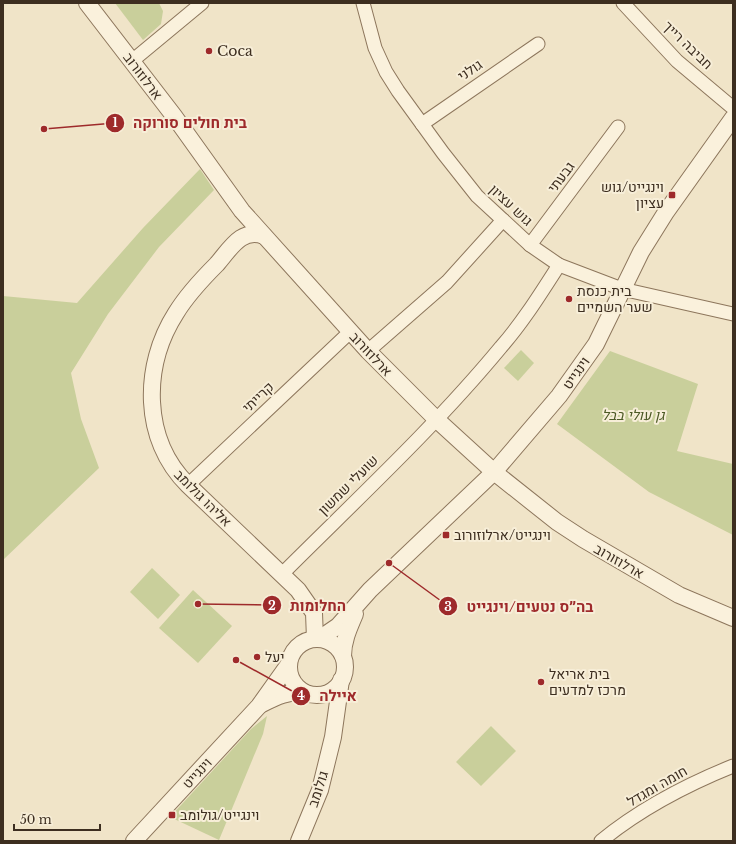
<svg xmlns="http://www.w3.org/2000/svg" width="736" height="844" viewBox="0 0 736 844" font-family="'Libre Baskerville',Heebo,serif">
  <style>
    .green { fill: #c9cf9b }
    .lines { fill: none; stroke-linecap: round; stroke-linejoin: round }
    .minor-casing { stroke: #8d765c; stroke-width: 15 }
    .tertiary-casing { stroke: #8d765c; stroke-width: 18 }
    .minor { stroke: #faf1dc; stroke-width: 13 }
    .tertiary { stroke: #faf1dc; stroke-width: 16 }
    .poi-dot { fill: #9e2a2b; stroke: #f7eed8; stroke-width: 1.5 }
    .labels { text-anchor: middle; stroke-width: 4; stroke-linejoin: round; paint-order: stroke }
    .street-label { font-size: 14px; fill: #3d2e20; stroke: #f7eed8 }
    .poi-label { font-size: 14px; fill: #3d2e20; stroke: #f7eed8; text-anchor: start }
    .park-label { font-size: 14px; font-style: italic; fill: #4d5a26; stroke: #f7eed8 }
    .leader { fill: none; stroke: #9e2a2b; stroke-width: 1.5 }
    .callout-dot { fill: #9e2a2b; stroke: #f7eed8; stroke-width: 1.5 }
    .mark-label { font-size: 12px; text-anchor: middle; font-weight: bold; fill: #fff }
    .callout-label { font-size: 15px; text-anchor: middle; font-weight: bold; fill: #9e2a2b; stroke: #f7eed8; stroke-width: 4; stroke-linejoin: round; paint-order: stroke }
  </style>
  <rect width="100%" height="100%" fill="#f0e4c8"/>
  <g class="green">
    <polygon points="115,3 159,3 163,11 161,24 143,40"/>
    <polygon points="200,169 214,190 159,247 108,314 71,373 81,419 99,468 3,560 3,296 77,303 143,228"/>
    <polygon points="521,350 534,363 518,381 504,368"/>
    <polygon points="610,351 698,384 677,451 733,464 733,535 649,492 557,424"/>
    <polygon points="152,568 180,595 158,619 130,592"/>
    <polygon points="193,590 232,626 198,663 159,628"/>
    <polygon points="267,716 263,734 219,840 170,817 251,729"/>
    <polygon points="491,726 516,751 481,786 456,762"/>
  </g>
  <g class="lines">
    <defs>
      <g id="minor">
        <polyline points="363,3 375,48 386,72 398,91 443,153 477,196 530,245 559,265 622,289 733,314"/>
        <polyline points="623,3 677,61 733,108"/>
        <polyline points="132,61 202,3"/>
        <polyline points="422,124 538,44"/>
        <polyline points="530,245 618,127"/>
        <polyline points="368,351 447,282 503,220"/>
        <polyline points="188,485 350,332"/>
        <path d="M282 574C356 500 434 428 501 347 523 322 541 293 559 265"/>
        <path d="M601 841C640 809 686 785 733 766"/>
      </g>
      <g id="tertiary">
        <polyline points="87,3 174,116 242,211 368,351 436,419 494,472 557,522 583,539 679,595 733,618"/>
        <path d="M264 236C242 227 230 249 217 264 202 279 187 295 176 313 142 366 142 440 188 485L298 590 314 613 315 639"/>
        <polyline points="319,639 338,626 370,590 494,472 559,396 596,344 641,252 666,212 733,118"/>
        <circle cx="317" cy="667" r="28"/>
        <path d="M343 656C343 641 349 628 355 614"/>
        <path d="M262 704C277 696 288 691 305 693"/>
        <polyline points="134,841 259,706 289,664"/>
        <polyline points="299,841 320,790 333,737 341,680"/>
      </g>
    </defs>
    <use href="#minor" class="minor-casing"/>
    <use href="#tertiary" class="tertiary-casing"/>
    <use href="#minor" class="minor"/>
    <use href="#tertiary" class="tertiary"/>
  </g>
  <g class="poi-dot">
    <circle cx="209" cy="51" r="4"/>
    <rect x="668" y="191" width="8" height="8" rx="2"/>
    <circle cx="569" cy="299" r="4"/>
    <rect x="442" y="531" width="8" height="8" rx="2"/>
    <circle cx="257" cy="657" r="4"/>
    <circle cx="541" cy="682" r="4"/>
    <rect x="168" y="811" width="8" height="8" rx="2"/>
  </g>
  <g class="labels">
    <g class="street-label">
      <text transform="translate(688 45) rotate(44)" y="5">חביבה רייך</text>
      <text transform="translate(470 70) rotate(-34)" y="5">גולני</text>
      <text transform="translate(143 76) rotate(53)" y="5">ארלוזורוב</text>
      <text transform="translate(561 177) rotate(-53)" y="5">גבעתי</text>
      <text transform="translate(511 205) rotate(43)" y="5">גוש עציון</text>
      <text transform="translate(371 354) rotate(47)" y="5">ארלוזורוב</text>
      <text transform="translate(576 373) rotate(-55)" y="5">וינגייט</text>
      <text transform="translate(258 397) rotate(-43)" y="5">קרייתי</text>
      <text transform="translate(348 485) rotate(-45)" y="5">שועלי שמשון</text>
      <text transform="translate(203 498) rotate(45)" y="5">אליהו גולומב</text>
      <text transform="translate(619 561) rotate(30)" y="5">ארלוזורוב</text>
      <text transform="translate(197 773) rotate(-47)" y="5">וינגייט</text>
      <text transform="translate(657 786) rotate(-30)" y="5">חומה ומגדל</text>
      <text transform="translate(318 789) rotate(-72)" y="5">גולומב</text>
    </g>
    <g class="poi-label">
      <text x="217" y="56">Coca</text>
      <text x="664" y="192" text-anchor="end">וינגייט/גוש<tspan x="664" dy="16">עציון</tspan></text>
      <text x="577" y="296">בית כנסת<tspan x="577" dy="16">שער השמיים</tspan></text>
      <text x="454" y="540">וינגייט/ארלוזורוב</text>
      <text x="265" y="662">יעל</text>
      <text x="549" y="679">בית אריאל<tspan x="549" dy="16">מרכז למדעים</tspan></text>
      <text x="180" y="820">וינגייט/גולומב</text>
    </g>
    <g class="park-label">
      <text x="633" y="420">גן עולי בבל</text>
    </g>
  </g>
  <path class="leader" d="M44 129L115 123M198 604L272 605M389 563L448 606M236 660L301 696"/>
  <g class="callout-dot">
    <circle cx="44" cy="129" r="4"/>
    <circle cx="198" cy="604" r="4"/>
    <circle cx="389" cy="563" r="4"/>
    <circle cx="236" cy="660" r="4"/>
    <circle cx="115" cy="123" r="10"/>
    <circle cx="272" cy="605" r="10"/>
    <circle cx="448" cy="606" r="10"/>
    <circle cx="301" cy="696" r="10"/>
  </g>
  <g class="mark-label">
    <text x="115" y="127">1</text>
    <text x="272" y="610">2</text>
    <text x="448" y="611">3</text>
    <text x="301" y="700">4</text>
  </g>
  <g class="callout-label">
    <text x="190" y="128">בית חולים סורוקה</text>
    <text x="318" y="611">החלומות</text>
    <text x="530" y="612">בה״ס נטעים/וינגייט</text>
    <text x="338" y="701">איילה</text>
  </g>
  <rect width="736" height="844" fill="none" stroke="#3d2e20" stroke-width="8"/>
  <path d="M14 824v6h86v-6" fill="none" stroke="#3d2e20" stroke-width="2"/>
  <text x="20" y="824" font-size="12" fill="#3d2e20" stroke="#f7eed8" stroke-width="3" paint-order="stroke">50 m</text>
</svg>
